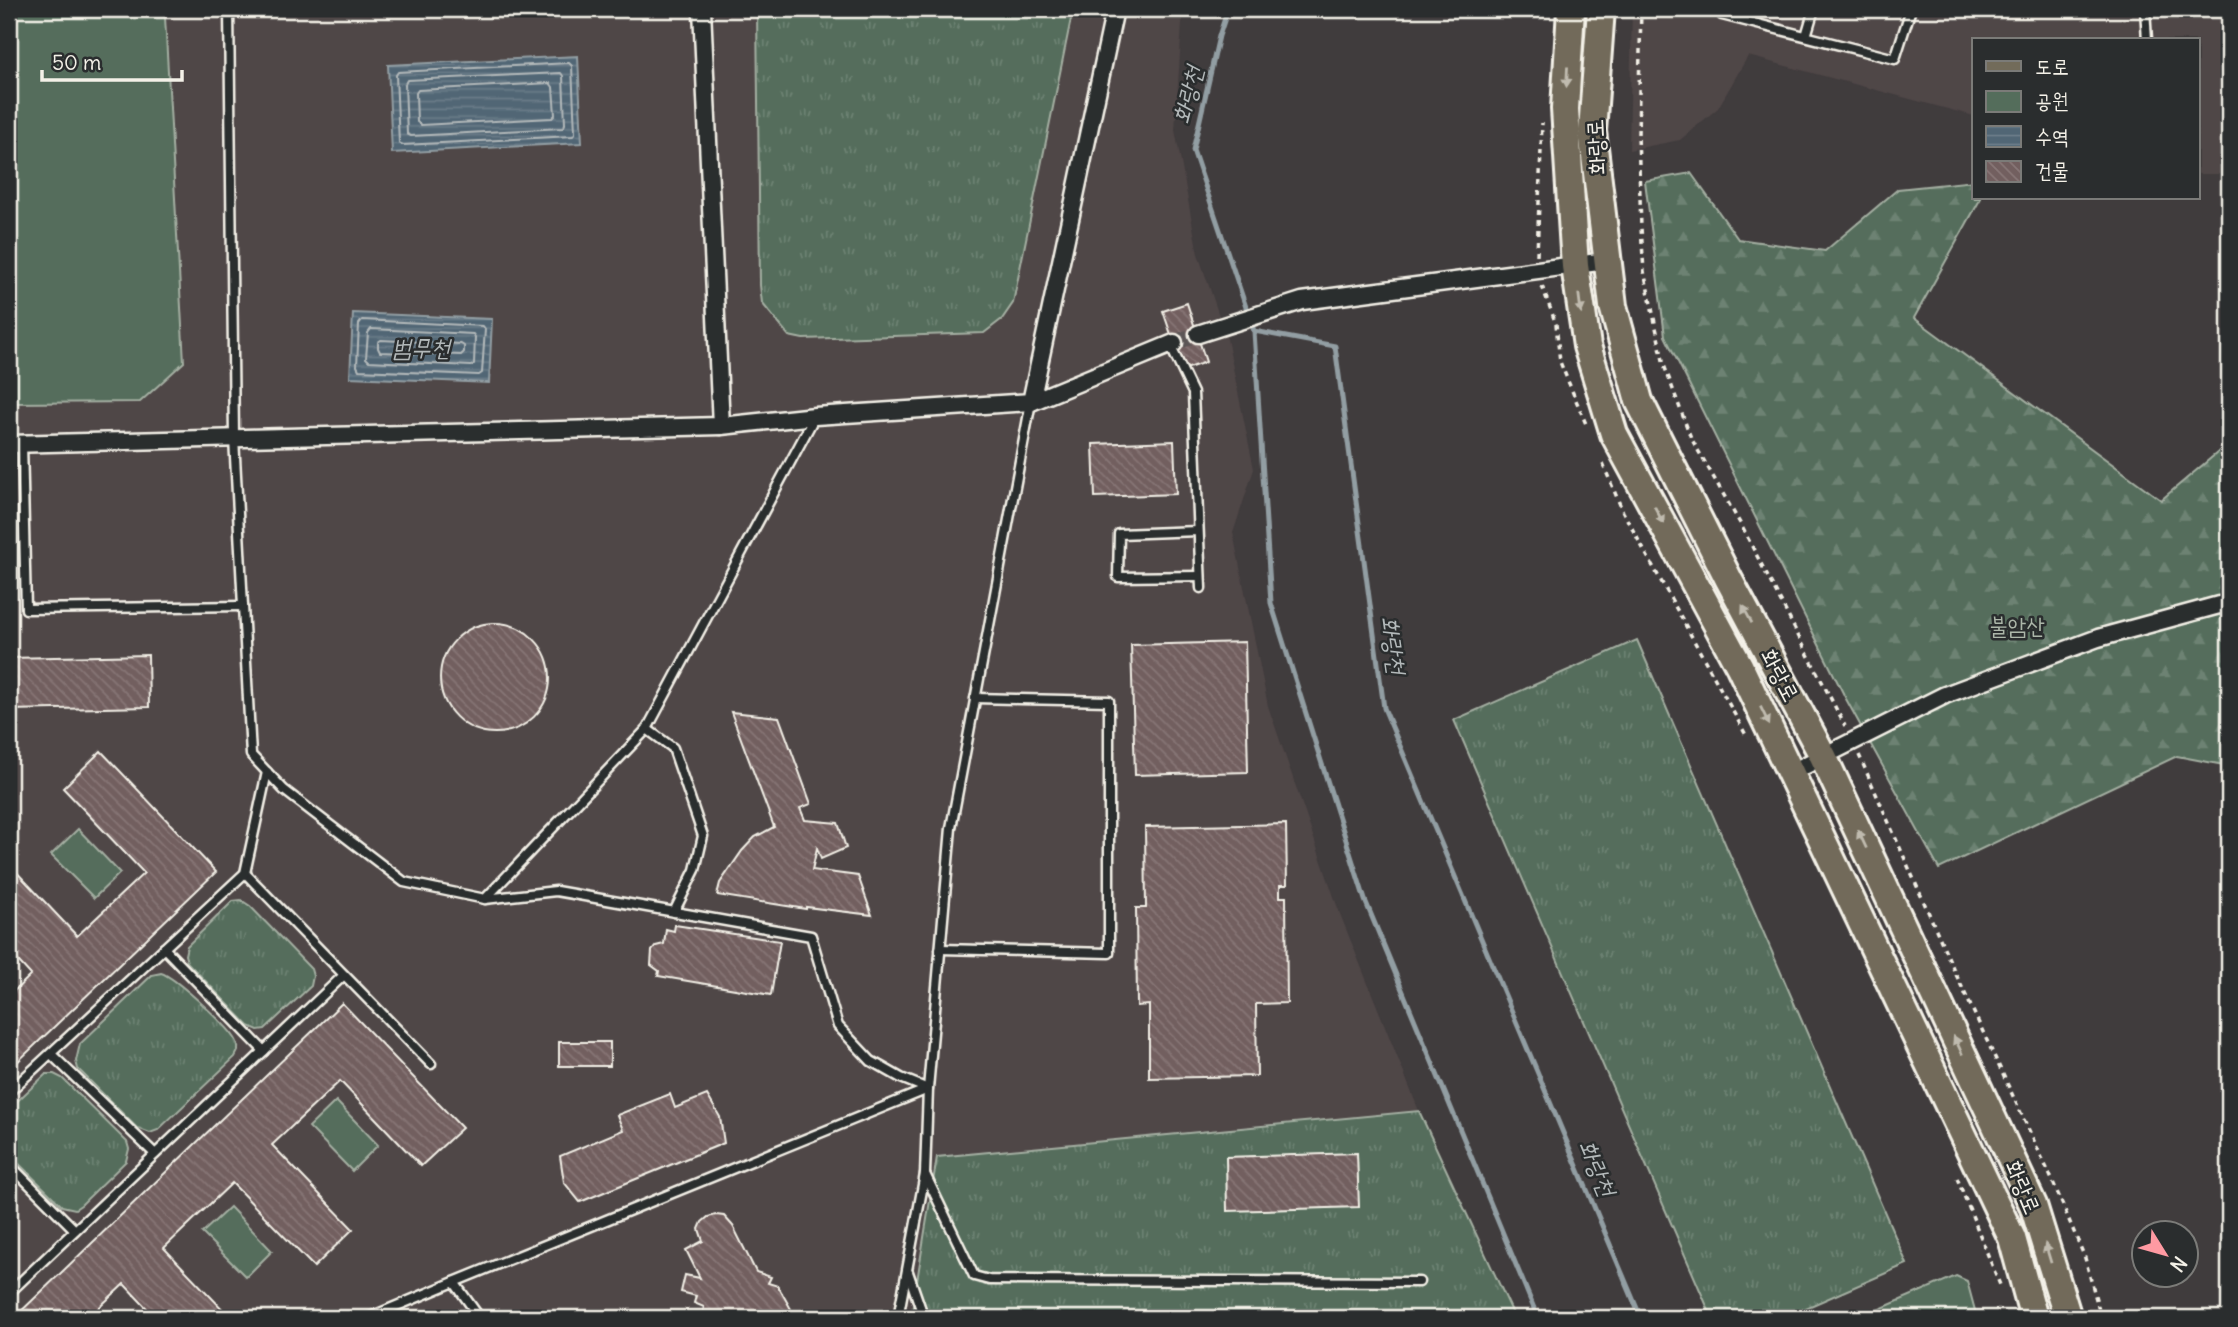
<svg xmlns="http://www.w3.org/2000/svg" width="2238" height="1327" viewBox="0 0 2238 1327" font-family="Delius,'Poor Story',sans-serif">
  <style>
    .built { fill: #4f4647 }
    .grass { fill: url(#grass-tufts); stroke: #a4afa2; stroke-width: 2 }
    .forest { fill: url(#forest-firs); stroke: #a4afa2; stroke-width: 2 }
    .green { fill: #546d5b; stroke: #a4afa2; stroke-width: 2 }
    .water { fill: url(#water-rules); stroke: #929ea3; stroke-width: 2 }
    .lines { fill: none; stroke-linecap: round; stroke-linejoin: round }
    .shore { stroke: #b3b9ba; stroke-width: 2 }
    .stream { stroke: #929ea3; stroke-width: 5 }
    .building { fill: url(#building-back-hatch); stroke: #f4f1e8; stroke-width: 2 }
    .street-tunnel { stroke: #5b5757; stroke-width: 16; stroke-dasharray: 16 8; stroke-linecap: butt }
    .lane-casing { stroke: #f4f1e8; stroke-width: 13 }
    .street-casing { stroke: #f4f1e8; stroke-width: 21 }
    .primary-casing { stroke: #f4f1e8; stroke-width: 32 }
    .path { stroke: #f4f1e8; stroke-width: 3.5; stroke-dasharray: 5 5; stroke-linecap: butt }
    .lane { stroke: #2a2d2e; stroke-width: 8 }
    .street { stroke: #2a2d2e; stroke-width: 16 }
    .primary { stroke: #726b5a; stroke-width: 26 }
    .oneway { fill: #c0bbaf }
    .labels { text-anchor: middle; stroke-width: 5; stroke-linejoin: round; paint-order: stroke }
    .street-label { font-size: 23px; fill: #f4f1e8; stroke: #2a2d2e }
    .park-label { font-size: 23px; fill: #acb6a9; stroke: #2a2d2e }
    .water-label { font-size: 24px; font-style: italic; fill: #b3b9ba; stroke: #2a2d2e }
  </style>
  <defs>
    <pattern id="grass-tufts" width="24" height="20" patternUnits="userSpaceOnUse" patternTransform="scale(1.75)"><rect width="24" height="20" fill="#546d5b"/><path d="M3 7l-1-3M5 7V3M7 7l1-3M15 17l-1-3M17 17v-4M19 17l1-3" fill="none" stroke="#6d8273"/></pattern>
    <pattern id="forest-firs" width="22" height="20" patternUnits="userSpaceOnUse" patternTransform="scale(1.75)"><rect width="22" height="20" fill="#546d5b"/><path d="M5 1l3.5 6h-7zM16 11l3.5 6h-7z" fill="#6d8273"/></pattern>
    <pattern id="water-rules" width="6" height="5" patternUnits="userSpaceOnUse" patternTransform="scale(1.75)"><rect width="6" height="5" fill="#516675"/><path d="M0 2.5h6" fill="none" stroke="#6b7c89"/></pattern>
    <pattern id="building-back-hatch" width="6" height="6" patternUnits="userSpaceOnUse" patternTransform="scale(1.75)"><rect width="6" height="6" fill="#725f5f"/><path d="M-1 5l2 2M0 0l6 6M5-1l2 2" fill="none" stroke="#877676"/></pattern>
  </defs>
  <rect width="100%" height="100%" fill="#403c3d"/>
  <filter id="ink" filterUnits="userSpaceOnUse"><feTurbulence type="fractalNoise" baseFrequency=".0143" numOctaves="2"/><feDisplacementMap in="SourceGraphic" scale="14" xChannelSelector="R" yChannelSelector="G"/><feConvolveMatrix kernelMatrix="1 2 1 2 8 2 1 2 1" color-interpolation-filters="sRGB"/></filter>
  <g filter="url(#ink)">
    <g class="built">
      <polygon points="9,9 1183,9 1175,130 1198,254 1227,339 1254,469 1233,533 1268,706 1340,914 1419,1111 937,1157 911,1318 9,1318"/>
      <polygon points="1632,9 2229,9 2229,174 2198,174 2198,40 1974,40 1974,116 1748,56 1718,108 1680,140 1629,150"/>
    </g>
    <g class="grass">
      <polygon points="757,9 1073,9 1013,303 1002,319 984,333 803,339 789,336 762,303 760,285"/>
      <polygon points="1637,640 1907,1264 1783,1318 1712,1318 1454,720"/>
      <polygon points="241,900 250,906 311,969 313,976 311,986 265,1029 258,1030 249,1026 187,962 185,955 187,946 233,901"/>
      <path d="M161 973C175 977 229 1027 236 1040 239 1045 238 1046 238 1051L235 1057 158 1130 150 1133 137 1128 78 1069 76 1061 80 1044 152 975Z"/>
      <polygon points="46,1074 54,1074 62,1078 127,1142 129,1149 126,1161 81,1205 75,1209 62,1206 9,1154 9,1109"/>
      <polygon points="1419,1111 1515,1318 911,1318 937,1157"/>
    </g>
    <polygon class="forest" points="1691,173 1738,239 1825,251 1898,189 1974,181 1974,198 1981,198 1914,318 2161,500 2229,443 2229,766 2177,756 1939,869 1846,699 1665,336 1645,181"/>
    <g class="green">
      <polygon points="9,9 158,9 165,17 184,362 140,402 9,403"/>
      <polygon points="78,829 120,873 94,898 51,855"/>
      <polygon points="336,1101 378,1145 352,1171 309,1127"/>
      <polygon points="230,1207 272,1251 246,1277 202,1233"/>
      <polygon points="1956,1276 1967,1281 1977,1318 1859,1318"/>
    </g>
    <g class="water">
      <polygon points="578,56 582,143 392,153 388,65"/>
      <polygon points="353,313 492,319 489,383 350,377"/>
    </g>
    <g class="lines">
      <g class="shore">
        <polygon points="569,63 572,66 575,133 573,136 403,145 399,143 396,75 398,72"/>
        <polygon points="561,73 563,76 565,124 563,128 411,136 407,134 405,84 407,80"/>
        <polygon points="550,83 553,87 555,115 552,118 421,125 417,122 416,93 418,90"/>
        <polygon points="362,320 483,326 485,329 482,373 479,375 359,370 357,366 359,324"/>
        <polygon points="371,329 473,334 475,337 474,364 471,366 369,361 366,358 368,333"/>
        <polygon points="381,340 461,344 464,346 464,352 461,355 380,352 378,348 378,342"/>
      </g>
      <g class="stream">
        <polyline points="1228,9 1219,36 1193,150 1254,331 1335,346 1384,708 1641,1318"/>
        <polyline points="1254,331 1271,603 1365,900 1538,1318"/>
      </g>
    </g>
    <g class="building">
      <polygon points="1187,303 1206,362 1183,370 1163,311"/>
      <polygon points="1174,441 1176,494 1095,497 1093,444"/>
      <circle cx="495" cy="678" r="55"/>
      <polygon points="1245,642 1248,772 1135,775 1131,645"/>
      <polygon points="148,655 149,707 9,710 9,658"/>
      <polygon points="731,712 779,717 811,804 800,808 805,820 838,823 846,848 821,859 817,848 812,870 858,876 872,915 806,907 806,909 717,895 720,883 742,851 755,837 774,827"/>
      <polygon points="101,751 216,872 9,1070 9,996 31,975 9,951 9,864 77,936 144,873 63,788"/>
      <polygon points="1286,824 1287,885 1280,885 1280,897 1286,897 1287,1003 1256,1004 1257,1076 1149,1078 1149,1005 1137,1006 1136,908 1146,908 1145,827"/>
      <polygon points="675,925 780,941 771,995 658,976 659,971 651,965 652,951 656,946 664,944 666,929 674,931"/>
      <polygon points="342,1003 462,1128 421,1166 340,1081 272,1145 353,1229 314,1267 232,1183 164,1248 231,1318 156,1318 124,1284 88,1318 14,1318"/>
      <rect x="559" y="1042" width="51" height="24"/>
      <polygon points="670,1094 675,1108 707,1095 720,1117 724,1143 580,1202 564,1182 560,1156 623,1130 617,1115"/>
      <polygon points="1357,1153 1359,1207 1227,1211 1226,1157"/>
      <polygon points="716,1215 724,1216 733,1226 756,1272 771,1277 768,1283 778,1286 791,1309 788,1318 707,1318 703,1311 704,1307 694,1303 696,1296 681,1292 685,1275 700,1278 686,1250 703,1241 699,1229 702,1222 708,1217"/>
    </g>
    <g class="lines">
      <polyline class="street-tunnel" points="1174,343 1198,334"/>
      <defs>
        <g id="lane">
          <polyline points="229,9 234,438 251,755 284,790 404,882 485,899 556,891 811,936 838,1026 871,1061 901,1078 928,1089 454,1282 480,1318"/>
          <polyline points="1724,9 1722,15 1895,59 1911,9"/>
          <polyline points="2145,9 2147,40"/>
          <polyline points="1806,36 1814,9"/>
          <polyline points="1170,345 1193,393 1201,588"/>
          <polyline points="22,443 26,609 243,606"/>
          <polyline points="1198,531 1119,534 1118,577 1200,576"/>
          <polyline points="647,729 673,748 703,836 695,870 674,912"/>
          <polyline points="245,873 431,1064"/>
          <polyline points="485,899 647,729 815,416"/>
          <polyline points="164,948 264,1051"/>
          <polyline points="940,949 1109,953 1109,701 975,698"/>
          <polyline points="51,1054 155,1154"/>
          <polyline points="9,1092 245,873 267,772"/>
          <polyline points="9,1164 75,1230"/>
          <polyline points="925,1174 974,1276 989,1280 1419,1282"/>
          <polyline points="908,1272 924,1318"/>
          <polyline points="9,1293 344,975"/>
          <polyline points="368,1318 454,1282"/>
          <polyline points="898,1318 925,1174 928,1089 951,828 1031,402"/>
        </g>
        <g id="street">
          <polyline points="702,9 721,426"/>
          <polyline points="1198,334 1302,301 1606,261"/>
          <polyline points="1031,402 1174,343"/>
          <polyline points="9,444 721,426 815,416 1031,402 1115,9"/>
          <polyline points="1792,772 1945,695 2098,638 2219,605 2229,606"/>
        </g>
        <g id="primary">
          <polyline points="1571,9 1565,109 1575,266 1587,346 1614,434 1740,667 2012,1238 2034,1318"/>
          <polyline points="1601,9 1592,131 1613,306 1639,401 1729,580 1823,756 2033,1205 2068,1318"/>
        </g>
      </defs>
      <use href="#lane" class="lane-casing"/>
      <use href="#street" class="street-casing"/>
      <use href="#primary" class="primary-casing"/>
      <g class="path">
        <polyline points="1641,9 1638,134 1641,228 1644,271 1664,365 1691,438 1741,525 1845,726"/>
        <polyline points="1537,255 1542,123"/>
        <polyline points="1542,286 1556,324 1560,362 1586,424"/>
        <polyline points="1603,464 1623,512 1746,735"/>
        <polyline points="1859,755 1953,968 2050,1175 2085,1258 2101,1318"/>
        <polyline points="1957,1178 2000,1285"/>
      </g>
      <use href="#lane" class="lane"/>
      <use href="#street" class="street"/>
      <use href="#primary" class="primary"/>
    </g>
    <defs><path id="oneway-solid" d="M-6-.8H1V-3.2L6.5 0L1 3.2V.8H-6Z" transform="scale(1.75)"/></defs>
    <g class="oneway">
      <use href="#oneway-solid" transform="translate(1567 77) rotate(93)"/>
      <use href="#oneway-solid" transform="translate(1580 304) rotate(83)"/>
      <use href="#oneway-solid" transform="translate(1659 515) rotate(62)"/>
      <use href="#oneway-solid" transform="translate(1747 614) rotate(-118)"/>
      <use href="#oneway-solid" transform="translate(1765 716) rotate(64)"/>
      <use href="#oneway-solid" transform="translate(1862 839) rotate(-115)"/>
      <use href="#oneway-solid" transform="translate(1958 1045) rotate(-115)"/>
      <use href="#oneway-solid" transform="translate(2048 1253) rotate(-107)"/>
    </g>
  </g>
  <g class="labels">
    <g class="street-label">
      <text transform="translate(1596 147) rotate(-93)" y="8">화랑로</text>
      <text transform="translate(1780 675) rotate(62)" y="8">화랑로</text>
      <text transform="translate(2023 1187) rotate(67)" y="8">화랑로</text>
    </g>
    <g class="park-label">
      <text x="2017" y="634">불암산</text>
    </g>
    <g class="water-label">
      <text transform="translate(1188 95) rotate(-76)" y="8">화랑천</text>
      <text x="421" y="356">범무천</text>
      <text transform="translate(1393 645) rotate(82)" y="8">화랑천</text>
      <text transform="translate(1597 1168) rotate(67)" y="8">화랑천</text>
    </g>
  </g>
  <rect width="2238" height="1327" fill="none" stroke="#2a2d2e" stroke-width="35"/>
  <rect x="18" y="18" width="2203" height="1292" fill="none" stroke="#f4f1e8" stroke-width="2.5" filter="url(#ink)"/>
  <rect x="1972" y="38" width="228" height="161" fill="#2a2d2e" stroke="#7b7b78" stroke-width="2"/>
  <rect x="1986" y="61" width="35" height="10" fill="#726b5a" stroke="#7b7b78" stroke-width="2"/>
  <text x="2035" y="74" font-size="21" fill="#f4f1e8">도로</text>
  <rect x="1986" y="91" width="35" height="21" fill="#546d5b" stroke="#7b7b78" stroke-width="2"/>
  <text x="2035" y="108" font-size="21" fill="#f4f1e8">공원</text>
  <rect x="1986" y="126" width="35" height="21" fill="url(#water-rules)" stroke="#7b7b78" stroke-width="2"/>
  <text x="2035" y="144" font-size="21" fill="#f4f1e8">수역</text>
  <rect x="1986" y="161" width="35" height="21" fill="url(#building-back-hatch)" stroke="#7b7b78" stroke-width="2"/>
  <text x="2035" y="178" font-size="21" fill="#f4f1e8">건물</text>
  <g transform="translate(2165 1254) rotate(127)"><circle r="33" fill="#2a2d2e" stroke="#7b7b78" stroke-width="2"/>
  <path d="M0-5L12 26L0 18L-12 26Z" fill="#ff9aa2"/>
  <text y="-10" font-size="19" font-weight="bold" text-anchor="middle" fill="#f4f1e8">N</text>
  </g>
  <path d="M42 70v10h140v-10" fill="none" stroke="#f4f1e8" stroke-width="3.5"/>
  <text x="52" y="70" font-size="21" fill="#f4f1e8" stroke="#2a2d2e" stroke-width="5" paint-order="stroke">50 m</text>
</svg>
